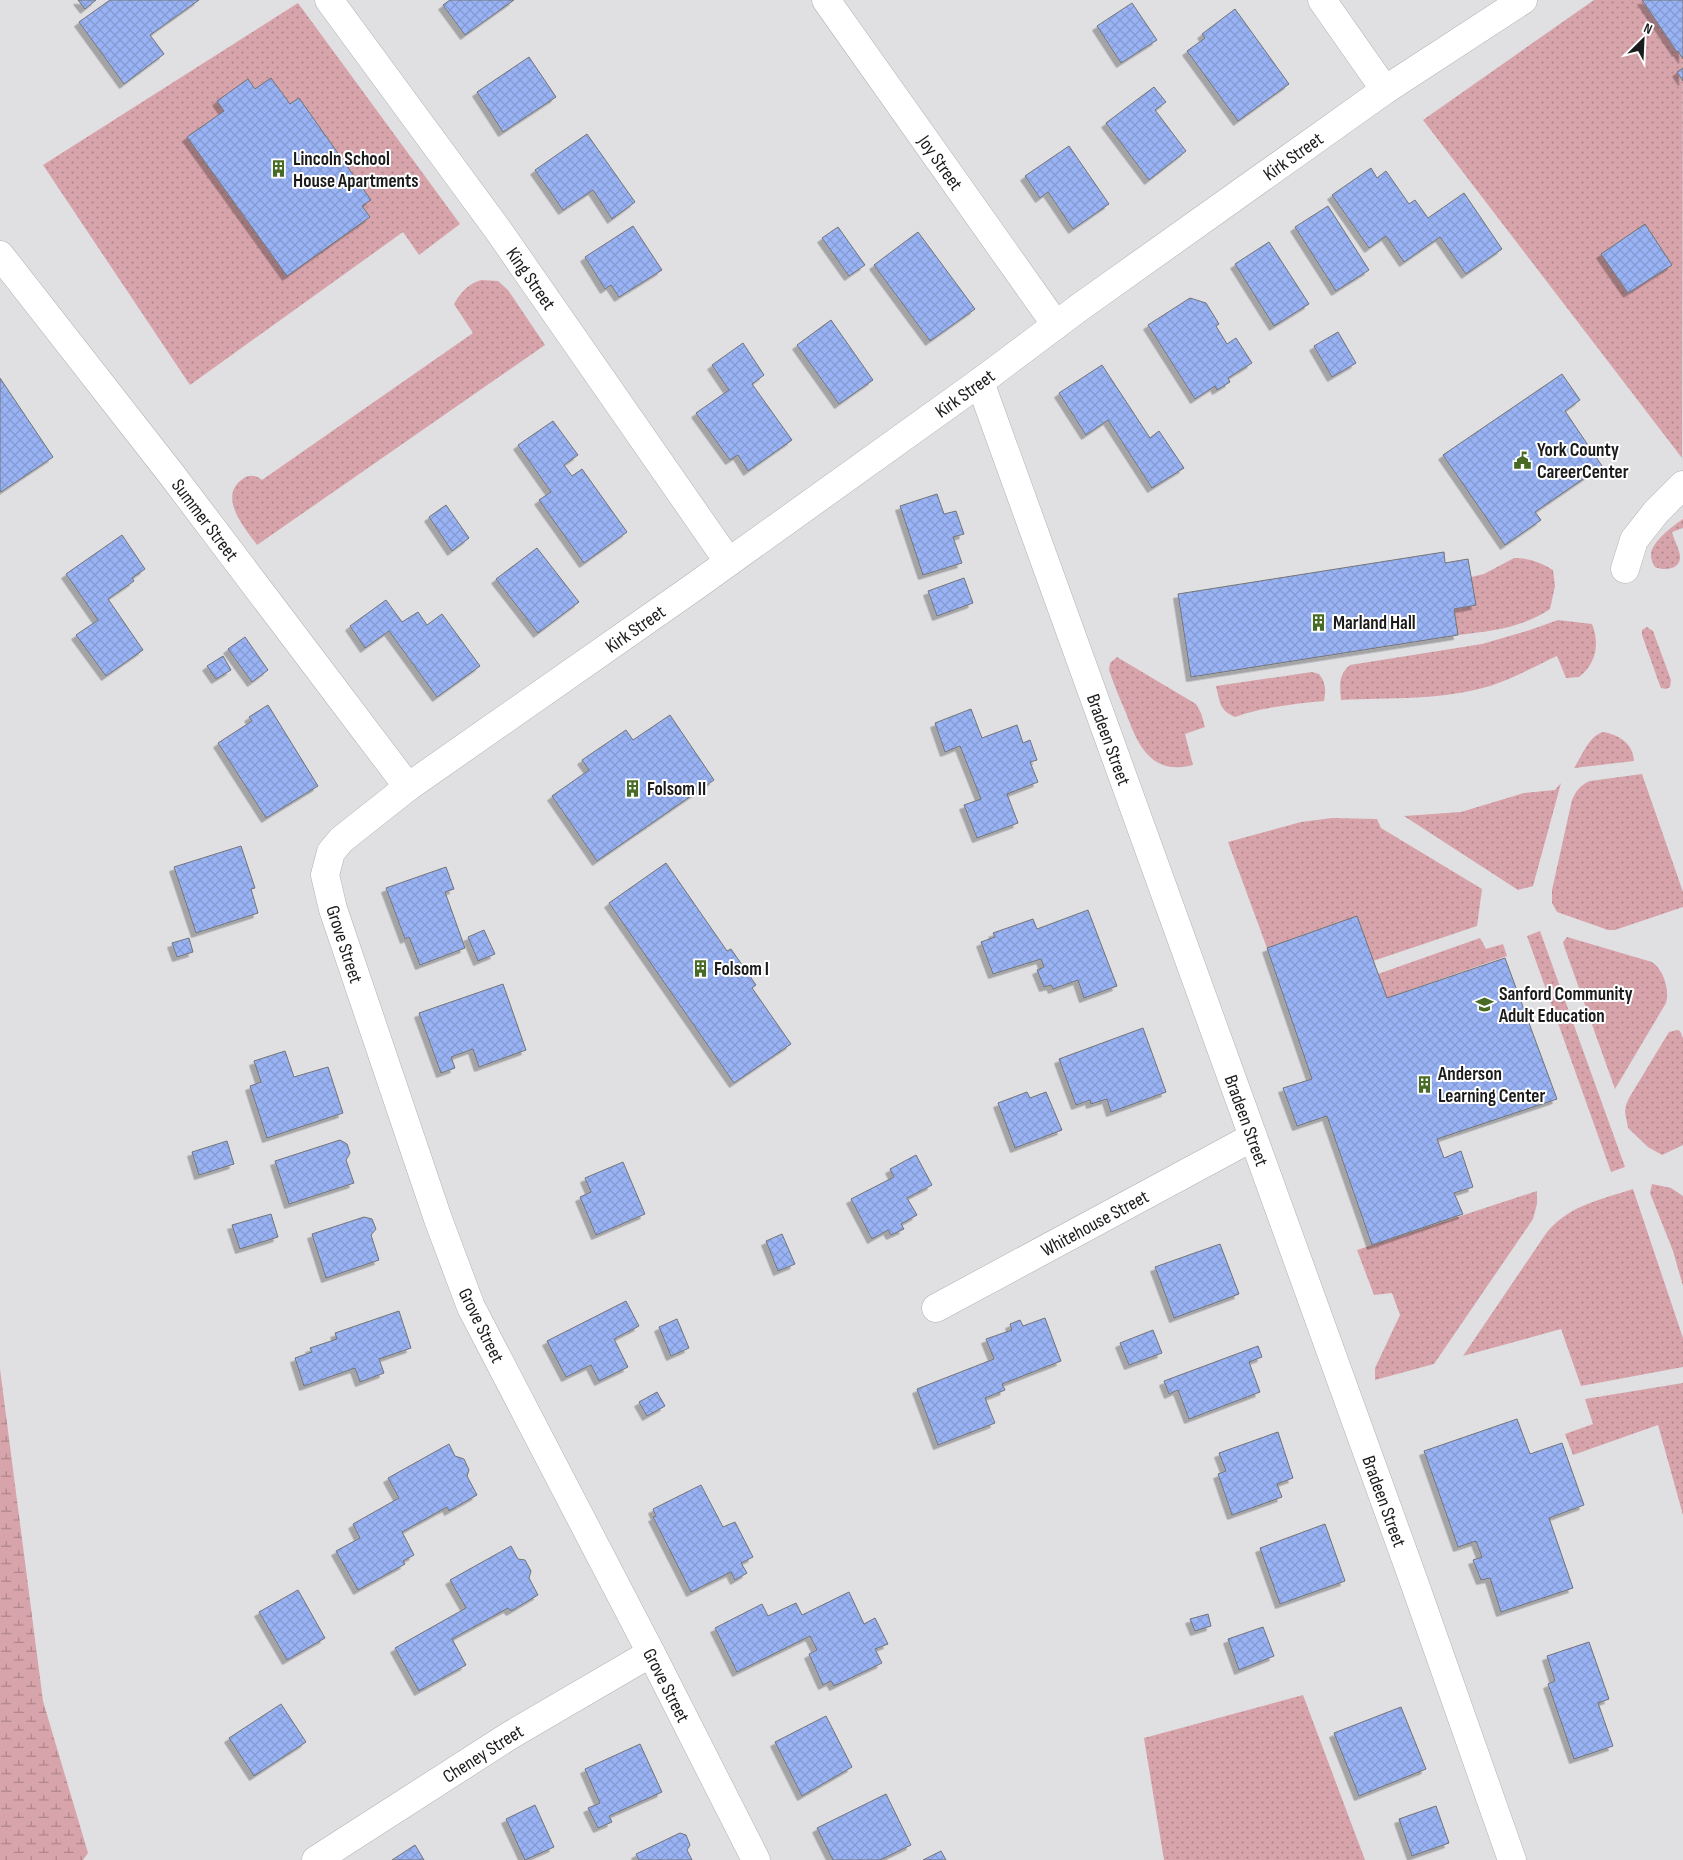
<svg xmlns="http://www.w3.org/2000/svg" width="1683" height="1860" viewBox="0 0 1683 1860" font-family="'Sofia Sans Condensed',sans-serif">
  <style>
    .grass { fill: url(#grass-dots) }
    .wetland { fill: url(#wetland-marsh) }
    .building { fill: url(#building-cross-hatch); stroke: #737477; filter: url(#shadow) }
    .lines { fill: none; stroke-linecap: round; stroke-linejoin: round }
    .minor-casing { stroke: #b1b0b4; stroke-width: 29 }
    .minor { stroke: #fff; stroke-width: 28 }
    .labels { text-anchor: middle; stroke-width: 4; stroke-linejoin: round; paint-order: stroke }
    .street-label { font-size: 19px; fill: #1b1b1c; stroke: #fff }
    .poi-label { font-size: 19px; font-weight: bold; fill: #1b1b1c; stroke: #fff; text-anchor: start }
  </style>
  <defs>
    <pattern id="grass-dots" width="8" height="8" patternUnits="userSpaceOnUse" patternTransform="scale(1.25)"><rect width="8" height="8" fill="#d8a4ab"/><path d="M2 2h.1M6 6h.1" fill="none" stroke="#ae858a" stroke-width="1.8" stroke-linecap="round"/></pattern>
    <pattern id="wetland-marsh" width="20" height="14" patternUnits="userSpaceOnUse" patternTransform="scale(1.25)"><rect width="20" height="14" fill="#d8a4ab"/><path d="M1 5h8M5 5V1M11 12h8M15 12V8" fill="none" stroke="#ae858a"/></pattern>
    <pattern id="building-cross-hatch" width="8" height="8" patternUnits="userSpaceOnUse" patternTransform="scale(1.25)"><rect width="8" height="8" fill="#99b3f4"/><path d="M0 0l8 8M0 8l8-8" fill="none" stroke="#8399d1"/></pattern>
    <filter id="shadow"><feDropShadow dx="-4.5" dy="4.5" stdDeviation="0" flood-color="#0004"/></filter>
  </defs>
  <rect width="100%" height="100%" fill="#e0dfe2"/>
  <g class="grass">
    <polygon points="1594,0 1683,0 1682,458 1423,120"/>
    <polygon points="298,3 460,224 419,255 403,232 190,385 43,165"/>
    <path d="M481 280 498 281 508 290 545 345 257 545C245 528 216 496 244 478 250 474 257 476 262 480L473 333 454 304C461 292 468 284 481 280Z"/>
    <path d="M1683 519V528L1672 532C1674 540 1679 548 1680 556 1681 570 1664 571 1655 567 1653 564 1651 559 1651 555 1651 542 1673 526 1683 519Z"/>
    <path d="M1514 558C1528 558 1541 562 1553 570L1555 586 1550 609C1522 628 1491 631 1458 635L1454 609 1476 605 1471 577 1484 574Z"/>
    <path d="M1558 620 1592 624C1600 644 1596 664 1579 677L1566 678 1557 656C1535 666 1513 679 1490 686 1440 701 1392 697 1341 700 1340 685 1338 675 1350 665L1482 644 1530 630Z"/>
    <polygon points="1647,627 1653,631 1671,680 1670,687 1666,689 1661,688 1659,683 1642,635 1642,630"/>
    <path d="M1117 657 1196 704 1201 713 1205 727 1185 734 1193 765C1152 776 1138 746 1126 713 1120 699 1114 685 1109 670L1110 663Z"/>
    <path d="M1312 672 1319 674C1326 683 1326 690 1324 701 1294 704 1263 707 1235 717 1219 710 1220 702 1216 686Z"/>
    <path d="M1603 732C1619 735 1633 743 1634 761L1574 768C1582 756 1589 736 1603 732Z"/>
    <path d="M1642 774 1683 892V907L1615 930H1608L1557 912 1552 903V890L1572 800C1576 791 1580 785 1590 781Z"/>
    <polygon points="1561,783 1533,886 1518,890 1404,816 1461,812 1524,793 1555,790"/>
    <polygon points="1332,818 1377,819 1381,828 1482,889 1477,926 1373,961 1357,916 1267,948 1228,842 1301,822"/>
    <polygon points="1540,931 1625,1167 1611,1172 1527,936"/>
    <path d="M1567 937 1652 962C1663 969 1670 990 1666 1003L1615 1089 1564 946 1563 942Z"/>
    <polygon points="1480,938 1486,949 1503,944 1507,956 1387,998 1378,974"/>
    <polygon points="1677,1030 1680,1031 1683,1038 1683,1145 1662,1155 1648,1147 1628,1128 1625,1112 1626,1105 1629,1098 1669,1032"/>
    <polygon points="1652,1184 1671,1188 1683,1196 1683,1286 1673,1251 1650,1193"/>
    <path d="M1633 1189 1683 1338V1367L1581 1386 1561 1329 1463 1356 1545 1235C1566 1206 1600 1200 1633 1189Z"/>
    <polygon points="1537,1191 1537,1204 1533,1219 1434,1364 1375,1380 1375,1368 1400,1315 1392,1293 1374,1295 1357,1250"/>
    <polygon points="1683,1383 1683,1515 1658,1425 1573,1455 1565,1434 1593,1424 1585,1399"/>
    <polygon points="1303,1695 1365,1860 1164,1860 1144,1738"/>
  </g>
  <polygon class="wetland" points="0,1369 43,1701 88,1853 83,1860 0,1860"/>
  <g class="building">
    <polygon points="78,0 96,0 85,9"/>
    <polygon points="110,0 199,0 150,35 164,54 124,84 79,22"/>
    <polygon points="450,0 514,0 465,35 443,5"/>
    <polygon points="1642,0 1683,0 1683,59 1678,51 1677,52"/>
    <polygon points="1132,3 1157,40 1121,63 1097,26"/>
    <polygon points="1235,9 1289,84 1238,121 1187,51 1205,38 1202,34"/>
    <polygon points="529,57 556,97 503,132 477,92"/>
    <polygon points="1683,68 1683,81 1677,72"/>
    <polygon points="271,78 290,104 299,98 371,200 362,206 370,217 287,276 187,137 224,111 217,101 248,79 255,89"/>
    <polygon points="1154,87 1166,102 1155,110 1186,151 1149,180 1106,123"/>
    <polygon points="587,134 635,202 612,219 593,190 563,210 535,170"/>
    <polygon points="1069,146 1109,204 1073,229 1048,192 1040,198 1025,176"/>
    <polygon points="1371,168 1377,178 1386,171 1409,204 1415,200 1428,218 1464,193 1502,249 1466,274 1440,237 1404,262 1386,236 1369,248 1332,195"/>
    <polygon points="1328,206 1369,270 1336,291 1295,227"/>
    <polygon points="1645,224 1672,265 1628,293 1601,254"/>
    <polygon points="633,226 662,270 619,297 611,285 605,289 585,257"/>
    <polygon points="838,227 865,265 849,276 822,238"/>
    <polygon points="918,232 975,309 930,341 874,265"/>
    <polygon points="1269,242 1309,304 1274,326 1235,264"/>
    <polygon points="1190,298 1206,303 1219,324 1216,326 1227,344 1236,338 1252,363 1228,378 1230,382 1217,390 1215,386 1195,399 1148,325"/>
    <polygon points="831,320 873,380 839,404 797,345"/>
    <polygon points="1338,332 1356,363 1332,377 1314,346"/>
    <polygon points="743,343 764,375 752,384 792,440 748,471 738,455 730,460 696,413 729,390 712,365"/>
    <polygon points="1102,365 1150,438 1159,431 1184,468 1152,488 1108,420 1086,435 1059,393"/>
    <polygon points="1562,374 1580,400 1565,411 1602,466 1535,512 1541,520 1505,545 1443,455"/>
    <polygon points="0,378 53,457 1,492 0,490"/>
    <polygon points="553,421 578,455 564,465 572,476 582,469 627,532 584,563 539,500 551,492 518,445"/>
    <polygon points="937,494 944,514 956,511 964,534 953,537 962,563 923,575 900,506"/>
    <polygon points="446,505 469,538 452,551 429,517"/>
    <polygon points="122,535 145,569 132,578 134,581 108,599 143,650 106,676 76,635 98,620 66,574"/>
    <polygon points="537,548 579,602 538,633 496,579"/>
    <polygon points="1444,552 1445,563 1468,559 1476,605 1454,609 1458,635 1191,677 1178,594"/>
    <polygon points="964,578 973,603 937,616 928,591"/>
    <polygon points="386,600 402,622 418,612 427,625 442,614 480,666 437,697 389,631 365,648 350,626"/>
    <polygon points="245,637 268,670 252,682 228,649"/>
    <polygon points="223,656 231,670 216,679 207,666"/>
    <polygon points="268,705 318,786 266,818 218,743 252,721 249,717"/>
    <polygon points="971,709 982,738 1017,725 1023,743 1030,740 1037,760 1030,762 1038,782 1007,794 1018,823 977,838 964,805 981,799 960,746 945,752 935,723"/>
    <polygon points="670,715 714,780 597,861 552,796 589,770 582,760 626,730 633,740"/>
    <polygon points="241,846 255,888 251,889 258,913 196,933 174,867"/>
    <polygon points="666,863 727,951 731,949 756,985 752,988 791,1044 734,1083 609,903"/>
    <polygon points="446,867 454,889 445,892 465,948 420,965 409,937 405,939 386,888"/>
    <polygon points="1088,910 1117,986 1084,998 1078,980 1053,989 1051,985 1044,987 1037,970 1044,967 1041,959 993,974 981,942 995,937 993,933 1033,919 1037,929"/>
    <polygon points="1357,916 1387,998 1505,958 1557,1099 1437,1139 1444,1158 1461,1151 1473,1187 1454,1193 1463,1214 1372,1245 1327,1116 1297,1126 1283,1088 1312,1079 1267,948"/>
    <polygon points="484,930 495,954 478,961 468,937"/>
    <polygon points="189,938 193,952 177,957 172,943"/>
    <polygon points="503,984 526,1050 479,1067 473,1049 451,1057 455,1068 441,1073 419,1013"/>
    <polygon points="1143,1028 1166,1092 1111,1112 1107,1099 1091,1104 1090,1100 1076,1105 1059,1059"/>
    <polygon points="285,1051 294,1077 328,1067 343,1113 267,1138 250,1086 261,1082 254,1061"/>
    <polygon points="1027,1092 1030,1098 1046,1092 1062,1130 1015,1148 998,1103"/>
    <polygon points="340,1140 347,1144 350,1153 346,1160 354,1183 289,1204 275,1161"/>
    <polygon points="227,1141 234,1164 199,1175 192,1152"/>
    <polygon points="916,1155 932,1185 907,1198 917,1215 901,1224 904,1229 891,1235 888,1230 872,1239 851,1199 894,1177 890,1169"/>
    <polygon points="623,1162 645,1214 596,1235 580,1197 591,1192 585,1178"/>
    <polygon points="271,1214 278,1237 240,1249 232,1225"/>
    <polygon points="364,1217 372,1219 376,1229 371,1235 379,1260 326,1278 312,1234"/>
    <polygon points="782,1234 795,1264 778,1271 766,1241"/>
    <polygon points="1220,1244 1239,1294 1174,1318 1155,1267"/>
    <polygon points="626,1301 639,1326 614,1339 628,1367 599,1381 591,1365 566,1377 547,1341"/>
    <polygon points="399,1311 411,1348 379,1359 384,1373 360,1382 355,1368 304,1386 295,1358 312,1352 310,1348 337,1339 335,1333"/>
    <polygon points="1045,1318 1061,1361 1002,1384 1005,1390 985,1398 995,1423 938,1445 917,1389 994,1359 986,1339 1012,1330 1010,1324 1020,1320 1023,1326"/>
    <polygon points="677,1319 689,1348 671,1356 659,1327"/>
    <polygon points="1153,1330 1162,1353 1129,1365 1120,1343"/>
    <polygon points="1258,1346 1262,1357 1249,1362 1260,1392 1189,1419 1178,1390 1169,1394 1164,1381"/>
    <polygon points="657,1392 665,1406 647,1416 639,1402"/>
    <polygon points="1517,1419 1530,1454 1562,1443 1584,1505 1549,1518 1573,1588 1501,1612 1490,1578 1481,1580 1473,1560 1482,1557 1476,1541 1458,1547 1424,1451"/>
    <polygon points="1278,1432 1293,1478 1277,1484 1282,1497 1232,1515 1218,1474 1226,1471 1219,1453"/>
    <polygon points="449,1444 455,1456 464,1459 469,1470 467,1476 477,1495 449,1511 447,1507 402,1532 414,1555 403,1561 405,1564 358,1590 336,1551 360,1538 353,1524 399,1498 388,1478"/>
    <polygon points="701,1485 723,1527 735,1522 753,1557 741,1563 747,1573 735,1580 731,1572 691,1592 653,1517 656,1516 653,1509"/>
    <polygon points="1325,1524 1345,1581 1280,1604 1260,1548"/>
    <polygon points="511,1546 518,1559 525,1560 531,1571 529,1578 538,1595 511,1611 508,1608 452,1639 466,1665 419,1691 395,1648 466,1608 450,1580"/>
    <polygon points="298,1590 325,1638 287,1660 259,1612"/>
    <polygon points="849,1592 864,1624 875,1618 888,1644 875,1649 882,1663 834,1686 831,1681 823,1685 809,1654 817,1650 810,1636 737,1672 715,1628 762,1604 768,1616 796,1603 802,1615"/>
    <polygon points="1208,1614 1211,1626 1195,1631 1190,1619"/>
    <polygon points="1263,1627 1274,1656 1239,1670 1228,1639"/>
    <polygon points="1589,1642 1609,1699 1598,1703 1613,1746 1574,1759 1548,1684 1555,1681 1547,1656"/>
    <polygon points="281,1704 306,1742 254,1776 229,1738"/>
    <polygon points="1401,1707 1426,1769 1359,1796 1334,1733"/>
    <polygon points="826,1716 852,1767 802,1796 775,1742"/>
    <polygon points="640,1744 662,1792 609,1816 612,1822 598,1828 588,1808 600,1803 585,1769"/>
    <polygon points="886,1794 911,1845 880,1860 833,1860 817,1828"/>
    <polygon points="535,1805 554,1847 525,1860 506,1819"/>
    <polygon points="1436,1806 1449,1843 1412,1856 1399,1819"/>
    <polygon points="680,1833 686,1835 690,1845 687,1850 692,1860 639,1860 636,1854"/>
    <polygon points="415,1845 424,1860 392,1860"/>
    <polygon points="941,1851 946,1860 923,1860"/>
  </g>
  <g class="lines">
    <defs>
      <g id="minor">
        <path id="s1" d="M329 0 498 230 728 561"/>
        <path id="s2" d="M826 0 1056 325"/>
        <polyline points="1322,0 1385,90"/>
        <path id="s3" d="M0 255 172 475 408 787"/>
        <path id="s4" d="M980 382 1413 1579 1512 1860"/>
        <polyline points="1625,569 1634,540 1656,512 1683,485"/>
        <path id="s5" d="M936 1308 1253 1137"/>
        <path id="s6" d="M316 1860 509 1736 651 1653"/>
        <path id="s7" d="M756 1860 651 1653 471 1307 438 1219 333 909 325 875 331 852 341 840 408 787 694 587 980 382 1080 307 1385 90 1523 0"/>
      </g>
    </defs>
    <use href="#minor" class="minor-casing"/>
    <use href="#minor" class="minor"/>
  </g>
  <defs>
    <symbol id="building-bare" viewBox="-9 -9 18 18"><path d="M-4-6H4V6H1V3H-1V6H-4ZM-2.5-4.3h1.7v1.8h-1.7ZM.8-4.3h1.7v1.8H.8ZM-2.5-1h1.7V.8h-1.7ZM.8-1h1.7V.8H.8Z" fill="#476b24" stroke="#fff" stroke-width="2.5" paint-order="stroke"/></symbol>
    <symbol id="civic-bare" viewBox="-9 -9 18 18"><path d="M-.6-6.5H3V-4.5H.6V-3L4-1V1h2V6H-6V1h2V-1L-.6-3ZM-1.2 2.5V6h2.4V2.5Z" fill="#476b24" stroke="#fff" stroke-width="2.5" paint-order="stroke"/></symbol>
    <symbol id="school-bare" viewBox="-9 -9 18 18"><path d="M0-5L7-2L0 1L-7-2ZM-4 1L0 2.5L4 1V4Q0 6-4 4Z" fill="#476b24" stroke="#fff" stroke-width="2.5" paint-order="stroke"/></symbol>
  </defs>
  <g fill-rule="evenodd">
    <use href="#building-bare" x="266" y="156" width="25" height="25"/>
    <use href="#civic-bare" x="1510" y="448" width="25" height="25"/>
    <use href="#building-bare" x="1306" y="610" width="25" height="25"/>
    <use href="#building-bare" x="620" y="776" width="25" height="25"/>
    <use href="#building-bare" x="688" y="956" width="25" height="25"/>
    <use href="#school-bare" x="1472" y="992" width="25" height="25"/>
    <use href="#building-bare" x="1412" y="1072" width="25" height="25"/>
  </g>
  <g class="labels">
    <g class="street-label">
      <text dy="7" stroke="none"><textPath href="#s7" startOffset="2290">Kirk Street</textPath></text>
      <text dy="7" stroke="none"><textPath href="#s2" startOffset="199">Joy Street</textPath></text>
      <text dy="7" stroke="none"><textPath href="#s1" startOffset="344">King Street</textPath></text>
      <text dy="7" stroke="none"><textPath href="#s7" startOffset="1885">Kirk Street</textPath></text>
      <text dy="7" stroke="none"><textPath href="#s3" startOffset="335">Summer Street</textPath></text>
      <text dy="7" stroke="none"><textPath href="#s7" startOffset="1480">Kirk Street</textPath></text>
      <text dy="7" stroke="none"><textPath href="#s4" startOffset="380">Bradeen Street</textPath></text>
      <text transform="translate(345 944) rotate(72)" y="7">Grove Street</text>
      <text dy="7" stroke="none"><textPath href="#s4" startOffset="785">Bradeen Street</textPath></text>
      <text dy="7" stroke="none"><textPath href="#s5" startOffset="180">Whitehouse Street</textPath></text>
      <text transform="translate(482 1325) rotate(64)" y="7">Grove Street</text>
      <text dy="7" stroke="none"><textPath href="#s4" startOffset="1190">Bradeen Street</textPath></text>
      <text transform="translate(667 1685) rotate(63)" y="7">Grove Street</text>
      <text dy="7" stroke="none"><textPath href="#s6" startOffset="198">Cheney Street</textPath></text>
    </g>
    <g class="poi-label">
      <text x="293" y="165">Lincoln School<tspan x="293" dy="22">House Apartments</tspan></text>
      <text x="1537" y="456">York County<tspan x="1537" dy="22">CareerCenter</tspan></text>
      <text x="1333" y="629">Marland Hall</text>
      <text x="647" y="795">Folsom II</text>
      <text x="714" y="975">Folsom I</text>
      <text x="1499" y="1000">Sanford Community<tspan x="1499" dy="22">Adult Education</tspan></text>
      <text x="1438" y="1080">Anderson<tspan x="1438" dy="22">Learning Center</tspan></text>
    </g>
  </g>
  <g transform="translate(1643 40) rotate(24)" stroke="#ffffff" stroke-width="4" paint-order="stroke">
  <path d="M0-4L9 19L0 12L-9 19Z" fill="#1b1b1c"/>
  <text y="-8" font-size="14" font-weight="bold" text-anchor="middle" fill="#1b1b1c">N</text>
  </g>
</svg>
